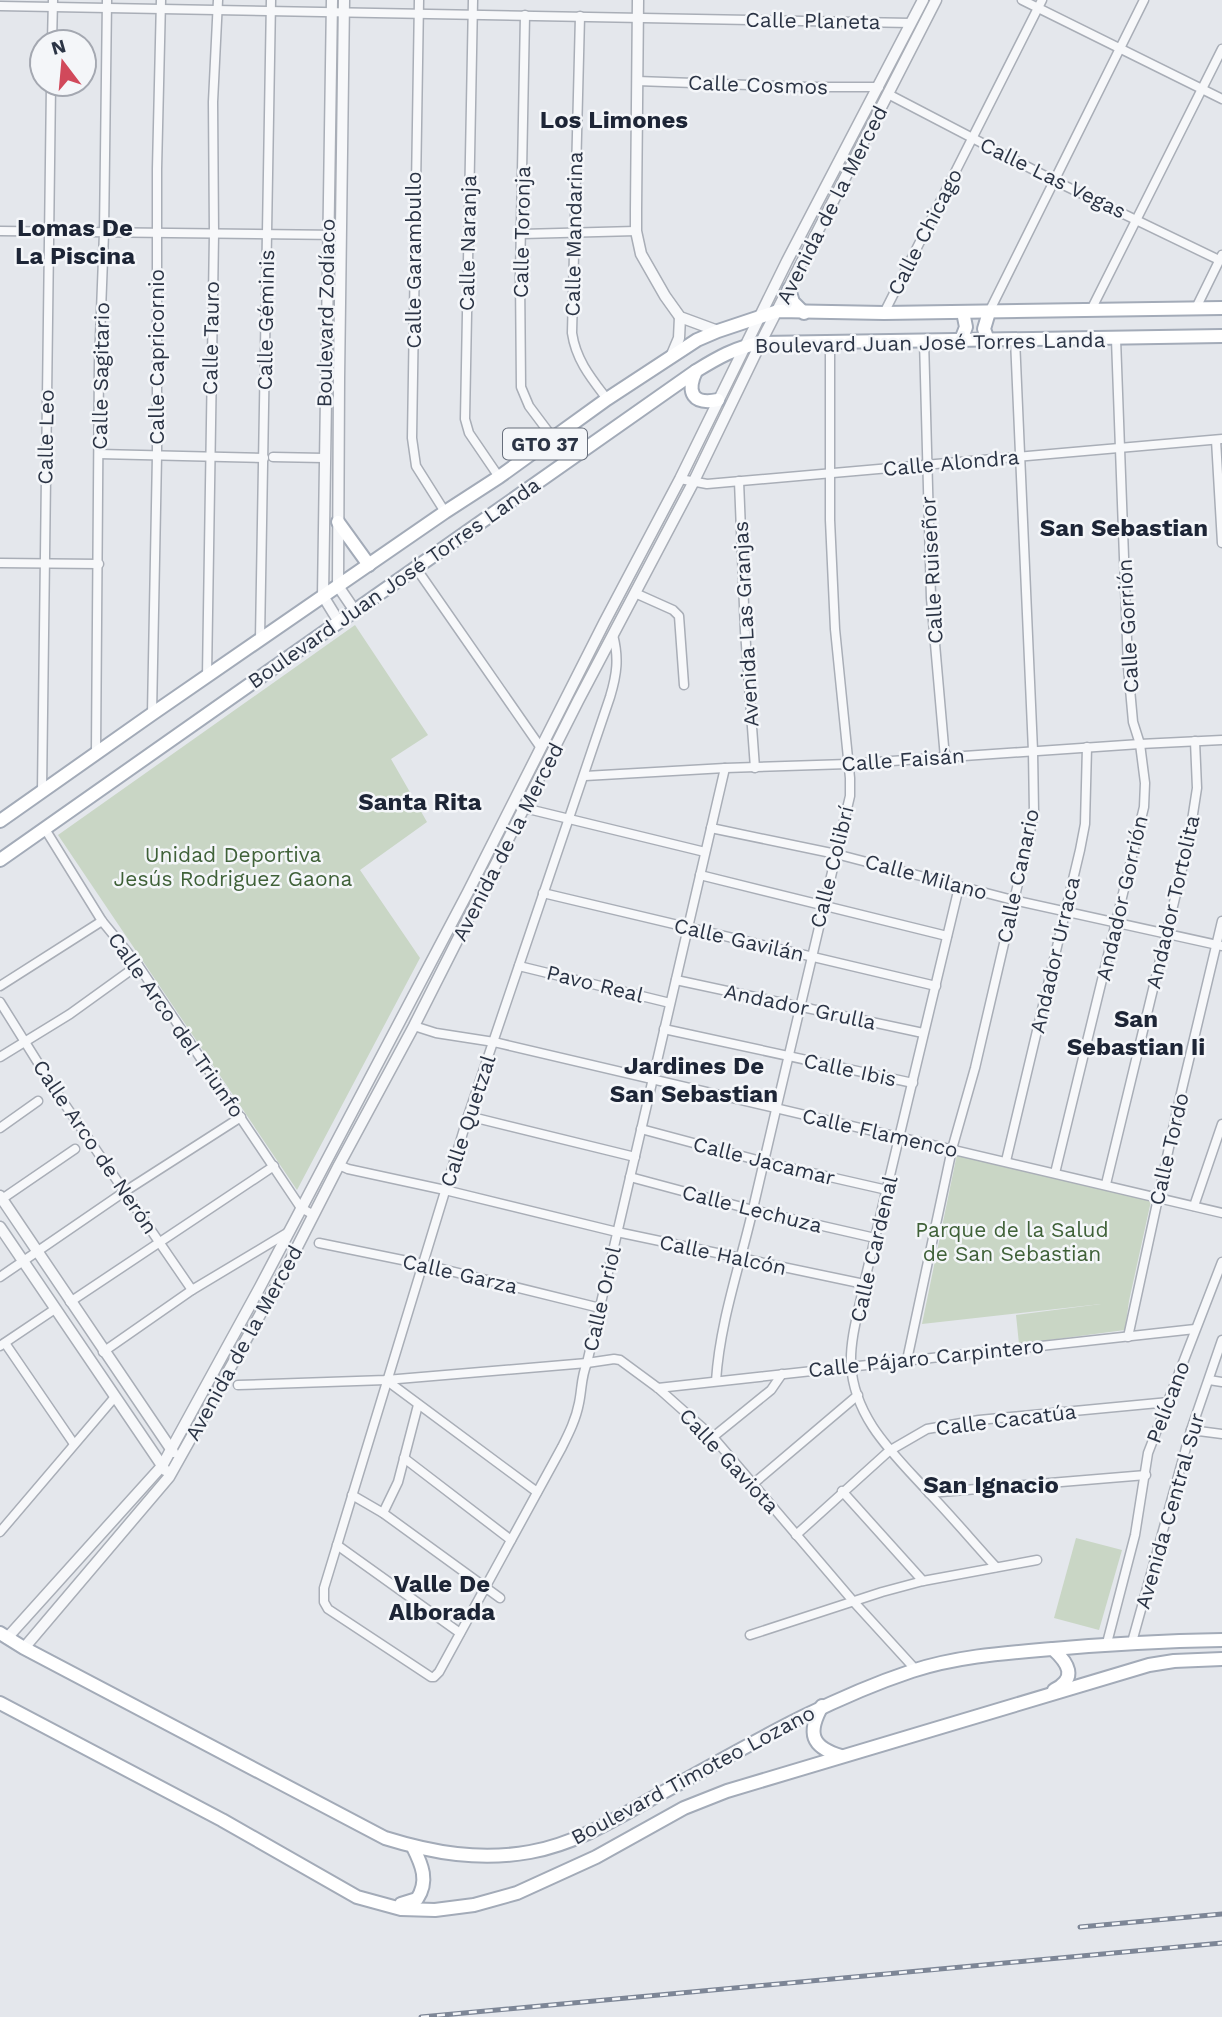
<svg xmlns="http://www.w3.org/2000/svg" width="1222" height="2017" viewBox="0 0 1222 2017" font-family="'Work Sans',sans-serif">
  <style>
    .green { fill: #c9d6c5 }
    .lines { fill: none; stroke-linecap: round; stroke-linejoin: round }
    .minor-casing { stroke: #a9aeb7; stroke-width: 11 }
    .tertiary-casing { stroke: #a9aeb7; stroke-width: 13 }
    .primary-casing { stroke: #a3abb8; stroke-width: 16 }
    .minor { stroke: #f7f8fa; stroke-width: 8 }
    .tertiary { stroke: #f7f8fa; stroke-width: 10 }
    .primary { stroke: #fff; stroke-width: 12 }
    .rail-casing { stroke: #7d8696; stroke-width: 5 }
    .rail { stroke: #f4f6f9; stroke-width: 2.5; stroke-dasharray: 8; stroke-linecap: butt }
    .labels { text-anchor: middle; stroke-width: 5; stroke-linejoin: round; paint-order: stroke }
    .shield { fill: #f4f6f9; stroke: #676e7b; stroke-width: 2 }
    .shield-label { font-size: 19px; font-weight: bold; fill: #2b3445 }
    .street-label { font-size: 21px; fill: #2b3445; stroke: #f4f6f9 }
    .park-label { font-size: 21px; fill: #3f6138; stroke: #f4f6f9 }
    .quarter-label { font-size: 24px; font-weight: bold; fill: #1d2536; stroke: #f4f6f9 }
  </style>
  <rect width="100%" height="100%" fill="#e4e7ec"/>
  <g class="green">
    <polygon points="355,625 428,735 391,759 427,822 360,870 420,958 297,1190 58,835"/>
    <polygon points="957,1154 1151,1201 1129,1301 1125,1330 1019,1344 1016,1315 1101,1304 922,1324"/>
    <polygon points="1076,1538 1122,1550 1099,1630 1054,1618"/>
  </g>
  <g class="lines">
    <defs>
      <g id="minor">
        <polyline points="419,0 412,438 416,466 445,512"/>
        <polyline points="473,0 465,419 469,433 499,477"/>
        <polyline points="1022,0 1222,99"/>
        <polyline points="0,6 911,23"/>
        <polyline points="525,15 520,276 521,387 529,406 553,438"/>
        <path d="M580 16 572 333C576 360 591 378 607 399"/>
        <polyline points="52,42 53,0"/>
        <polyline points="637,81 808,87 879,87"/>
        <polyline points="888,94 1053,180 1219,260"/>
        <polyline points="0,231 341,235"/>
        <polyline points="522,234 636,231"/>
        <polyline points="1196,308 1222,255"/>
        <polyline points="1091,310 1222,49"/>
        <polyline points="989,312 1144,0"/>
        <polyline points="884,313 1042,0"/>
        <polyline points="924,340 931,598 945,758"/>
        <polyline points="1216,440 1222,543"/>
        <polyline points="99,454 264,458"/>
        <polyline points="273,457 324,458"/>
        <polyline points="680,479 707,484 1222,439"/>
        <polyline points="739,481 745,631 755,768"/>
        <polyline points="0,563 99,564"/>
        <polyline points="416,568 541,748"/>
        <polyline points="635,593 673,610 679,616 684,685"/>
        <path d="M613 635C619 658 617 674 610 697L468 1116 324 1588V1602L328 1609 431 1677H434L439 1672 562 1447C569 1433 576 1419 579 1403 582 1389 581 1377 587 1363L725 768"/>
        <polyline points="260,639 271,0"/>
        <polyline points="207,676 214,234 213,102 218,0"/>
        <polyline points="152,714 157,455 157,169 161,0"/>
        <polyline points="96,752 99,363 104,233 107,0"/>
        <polyline points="585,776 725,768 848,764 1140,744 1222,740"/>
        <polyline points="42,791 51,84"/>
        <polyline points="520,807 705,852"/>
        <polyline points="711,828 836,854 1013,900 1222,946"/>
        <polyline points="45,829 102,921 138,965 301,1208 314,1215"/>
        <polyline points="700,875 947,936"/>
        <path d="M959 887 864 1284C859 1310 850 1338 851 1364 854 1420 896 1456 931 1495 953 1518 974 1543 996 1567"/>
        <polyline points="543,893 936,986"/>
        <polyline points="519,966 670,1003"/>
        <polyline points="676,980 923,1033"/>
        <polyline points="0,986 102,921"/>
        <polyline points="0,1002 55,1090 192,1290"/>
        <polyline points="414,1026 436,1033 494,1042 1222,1213"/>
        <polyline points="664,1029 913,1083"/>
        <polyline points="0,1057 70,1014 138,965"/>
        <polyline points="468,1116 635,1157"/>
        <polyline points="0,1128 38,1101"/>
        <polyline points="641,1129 764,1162 887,1190"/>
        <polyline points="1006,1161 1080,850 1085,824 1087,747"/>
        <polyline points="339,1165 348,1169 445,1190 617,1232 864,1284"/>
        <polyline points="1055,1173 1144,807 1145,783 1140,744 1133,722 1128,667 1116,339"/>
        <polyline points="630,1177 753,1210 875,1238"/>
        <polyline points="1106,1184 1189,840 1197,788 1195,741"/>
        <polyline points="2,1199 75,1149"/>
        <polyline points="1194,1206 1222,1124"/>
        <polyline points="319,1243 422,1264 600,1308"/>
        <polyline points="0,1277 124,1192 241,1117"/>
        <polyline points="70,1302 274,1166"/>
        <polyline points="1128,1337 1178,1106 1222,921"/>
        <polyline points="5,1343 74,1444"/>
        <polyline points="0,1346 55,1309"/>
        <polyline points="103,1352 192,1290 287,1233"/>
        <polyline points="907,1360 952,1149 975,1068 1030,832 1034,812 1033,751 1015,339"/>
        <polyline points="386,1380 537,1492"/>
        <polyline points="1209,1380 1222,1382"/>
        <path d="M716 1381C720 1319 742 1260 755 1200 786 1065 819 930 850 796V778L835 629 830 520V342"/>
        <polyline points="238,1385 386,1380 587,1363 614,1359 620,1360 658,1388 713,1437 853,1601 916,1670"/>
        <polyline points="658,1388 1195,1329"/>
        <polyline points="1191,1430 1222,1434"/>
        <polyline points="713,1437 771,1390 782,1374"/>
        <polyline points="404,1458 511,1540"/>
        <polyline points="753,1484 858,1395"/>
        <polyline points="842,1491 923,1581"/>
        <polyline points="929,1493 1146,1475"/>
        <polyline points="352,1495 383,1513 500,1598"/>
        <polyline points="383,1513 398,1482 418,1405"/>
        <polyline points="0,1532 114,1398"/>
        <polyline points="796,1535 889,1451 927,1429 979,1420 1169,1402"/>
        <polyline points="337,1545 460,1633"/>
        <polyline points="750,1635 882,1592 923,1581 1037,1560"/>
        <polyline points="1132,1642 1191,1430 1222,1340"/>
        <polyline points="1107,1643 1135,1535 1148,1453 1222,1262"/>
      </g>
      <g id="tertiary">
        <polyline points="332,0 323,596 339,622"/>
        <polyline points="344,0 339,379 338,586 355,611"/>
        <polyline points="638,0 636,210 636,231 641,254 665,296 680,317 718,331"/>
        <polyline points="671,357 679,338 680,317"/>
        <polyline points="0,1196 173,1452"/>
        <polyline points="0,1227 165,1470"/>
        <polyline points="7,1638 162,1466 260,1287 468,892 604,623 680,479 787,261 923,0"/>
        <polyline points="24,1648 169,1477 289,1263 339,1165 414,1026 578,701 693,483 764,336 936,0"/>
      </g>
      <g id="primary">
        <polyline points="789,289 793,302 804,313"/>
        <polyline points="961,340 966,327 963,312"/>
        <polyline points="988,340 984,329 989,312"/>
        <path d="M696 371C686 393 693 405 718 400"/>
        <polyline points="338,522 369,565"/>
        <polyline points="0,821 152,714 445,512 499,477 607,399 697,340 718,331 778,311 884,313 1222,308"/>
        <path d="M0 860 696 371C717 358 736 347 761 343L1222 336"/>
        <path d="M0 1633 24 1648 385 1838C433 1853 480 1861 530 1852 581 1843 625 1813 669 1789 749 1745 825 1700 912 1671 958 1656 1005 1653 1053 1649 1109 1644 1165 1641 1222 1640"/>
        <path d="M1053 1649C1068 1663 1078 1678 1054 1690"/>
        <polyline points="0,1703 222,1820 357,1897 401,1909 435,1910 474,1905 517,1893 596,1857 684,1808 727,1791 1149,1665 1174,1661 1222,1659"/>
        <path d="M822 1706C807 1733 811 1747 841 1756"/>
        <path d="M401 1904 417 1899C429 1881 422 1865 413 1847"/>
      </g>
    </defs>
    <use href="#minor" class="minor-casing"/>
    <use href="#tertiary" class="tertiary-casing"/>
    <use href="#primary" class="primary-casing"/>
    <use href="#minor" class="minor"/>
    <use href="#tertiary" class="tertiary"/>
    <use href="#primary" class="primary"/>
    <defs>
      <g id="rail">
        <polyline points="1080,1927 1222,1914"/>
        <polyline points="421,2017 1222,1943"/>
      </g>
    </defs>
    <use href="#rail" class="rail-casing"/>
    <use href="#rail" class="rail"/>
  </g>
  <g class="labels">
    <rect class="shield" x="503" y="428.5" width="84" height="31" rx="5"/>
    <g class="shield-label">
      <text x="545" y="451">GTO 37</text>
    </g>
    <g class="street-label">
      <text transform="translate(813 21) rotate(1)" y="7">Calle Planeta</text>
      <text transform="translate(758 85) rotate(2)" y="7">Calle Cosmos</text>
      <text transform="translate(1053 178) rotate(26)" y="7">Calle Las Vegas</text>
      <text transform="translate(832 205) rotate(-63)" y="7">Avenida de la Merced</text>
      <text transform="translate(522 232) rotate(-89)" y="7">Calle Toronja</text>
      <text transform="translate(925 232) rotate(-63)" y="7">Calle Chicago</text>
      <text transform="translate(574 234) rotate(-89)" y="7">Calle Mandarina</text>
      <text transform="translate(468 243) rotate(-89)" y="7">Calle Naranja</text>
      <text transform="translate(414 260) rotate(-90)" y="7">Calle Garambullo</text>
      <text transform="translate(326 313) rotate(-89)" y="7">Boulevard Zodíaco</text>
      <text transform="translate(266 320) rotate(-89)" y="7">Calle Géminis</text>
      <text transform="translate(211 338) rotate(-89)" y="7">Calle Tauro</text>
      <text transform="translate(930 343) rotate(-1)" y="7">Boulevard Juan José Torres Landa</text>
      <text transform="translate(157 357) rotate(-90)" y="7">Calle Capricornio</text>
      <text transform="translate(101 376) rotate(-89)" y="7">Calle Sagitario</text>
      <text transform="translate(46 437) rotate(-89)" y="7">Calle Leo</text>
      <text transform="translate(951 463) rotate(-5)" y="7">Calle Alondra</text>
      <text transform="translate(932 570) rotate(-93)" y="7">Calle Ruiseñor</text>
      <text transform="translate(394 583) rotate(-35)" y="7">Boulevard Juan José Torres Landa</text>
      <text transform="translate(746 624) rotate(-93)" y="7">Avenida Las Granjas</text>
      <text transform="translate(1128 626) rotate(-93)" y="7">Calle Gorrión</text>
      <text transform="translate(903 760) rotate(-4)" y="7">Calle Faisán</text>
      <text transform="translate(508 842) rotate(-63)" y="7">Avenida de la Merced</text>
      <text transform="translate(832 867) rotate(-76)" y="7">Calle Colibrí</text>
      <text transform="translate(1018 876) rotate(-78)" y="7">Calle Canario</text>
      <text transform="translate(926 877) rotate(15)" y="7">Calle Milano</text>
      <text transform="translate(1122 898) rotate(-77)" y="7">Andador Gorrión</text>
      <text transform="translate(1173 902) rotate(-77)" y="7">Andador Tortolita</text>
      <text transform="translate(739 940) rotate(13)" y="7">Calle Gavilán</text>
      <text transform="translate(1055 955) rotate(-77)" y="7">Andador Urraca</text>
      <text transform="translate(595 984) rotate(14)" y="7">Pavo Real</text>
      <text transform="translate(800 1007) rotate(12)" y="7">Andador Grulla</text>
      <text transform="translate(176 1025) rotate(55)" y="7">Calle Arco del Triunfo</text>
      <text transform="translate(850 1070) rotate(12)" y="7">Calle Ibis</text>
      <text transform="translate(468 1121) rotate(-72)" y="7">Calle Quetzal</text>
      <text transform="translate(880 1133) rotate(13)" y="7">Calle Flamenco</text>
      <text transform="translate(95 1147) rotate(56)" y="7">Calle Arco de Nerón</text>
      <text transform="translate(1169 1149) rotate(-77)" y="7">Calle Tordo</text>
      <text transform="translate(764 1161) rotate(14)" y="7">Calle Jacamar</text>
      <text transform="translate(752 1209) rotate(14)" y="7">Calle Lechuza</text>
      <text transform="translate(874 1249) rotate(-77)" y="7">Calle Cardenal</text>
      <text transform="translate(723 1255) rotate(12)" y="7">Calle Halcón</text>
      <text transform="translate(460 1274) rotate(13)" y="7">Calle Garza</text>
      <text transform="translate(602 1299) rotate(-77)" y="7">Calle Oriol</text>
      <text transform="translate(244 1343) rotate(-61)" y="7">Avenida de la Merced</text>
      <text transform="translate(926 1358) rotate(-6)" y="7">Calle Pájaro Carpintero</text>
      <text transform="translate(1168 1402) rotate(-69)" y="7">Pelícano</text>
      <text transform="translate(1006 1420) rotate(-7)" y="7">Calle Cacatúa</text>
      <text transform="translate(729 1461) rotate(47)" y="7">Calle Gaviota</text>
      <text transform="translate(1170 1511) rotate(-74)" y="7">Avenida Central Sur</text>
      <text transform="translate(693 1775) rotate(-28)" y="7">Boulevard Timoteo Lozano</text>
    </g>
    <g class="park-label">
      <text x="233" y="862">Unidad Deportiva<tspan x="233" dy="24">Jesús Rodriguez Gaona</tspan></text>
      <text x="1012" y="1237">Parque de la Salud<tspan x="1012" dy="24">de San Sebastian</tspan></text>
    </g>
    <g class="quarter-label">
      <text x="614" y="128">Los Limones</text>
      <text x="75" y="236">Lomas De<tspan x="75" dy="28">La Piscina</tspan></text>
      <text x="1124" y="536">San Sebastian</text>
      <text x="420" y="810">Santa Rita</text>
      <text x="1136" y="1027">San<tspan x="1136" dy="28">Sebastian Ii</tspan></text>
      <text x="694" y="1074">Jardines De<tspan x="694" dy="28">San Sebastian</tspan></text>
      <text x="991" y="1493">San Ignacio</text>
      <text x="442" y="1592">Valle De<tspan x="442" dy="28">Alborada</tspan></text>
    </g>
  </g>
  <g transform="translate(63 63) rotate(344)"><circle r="33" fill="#f4f6f9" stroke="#a4a8b1" stroke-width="2"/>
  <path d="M0-5L12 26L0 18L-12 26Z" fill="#d1495b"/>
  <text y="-10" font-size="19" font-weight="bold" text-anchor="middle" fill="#2b3445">N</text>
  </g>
</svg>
